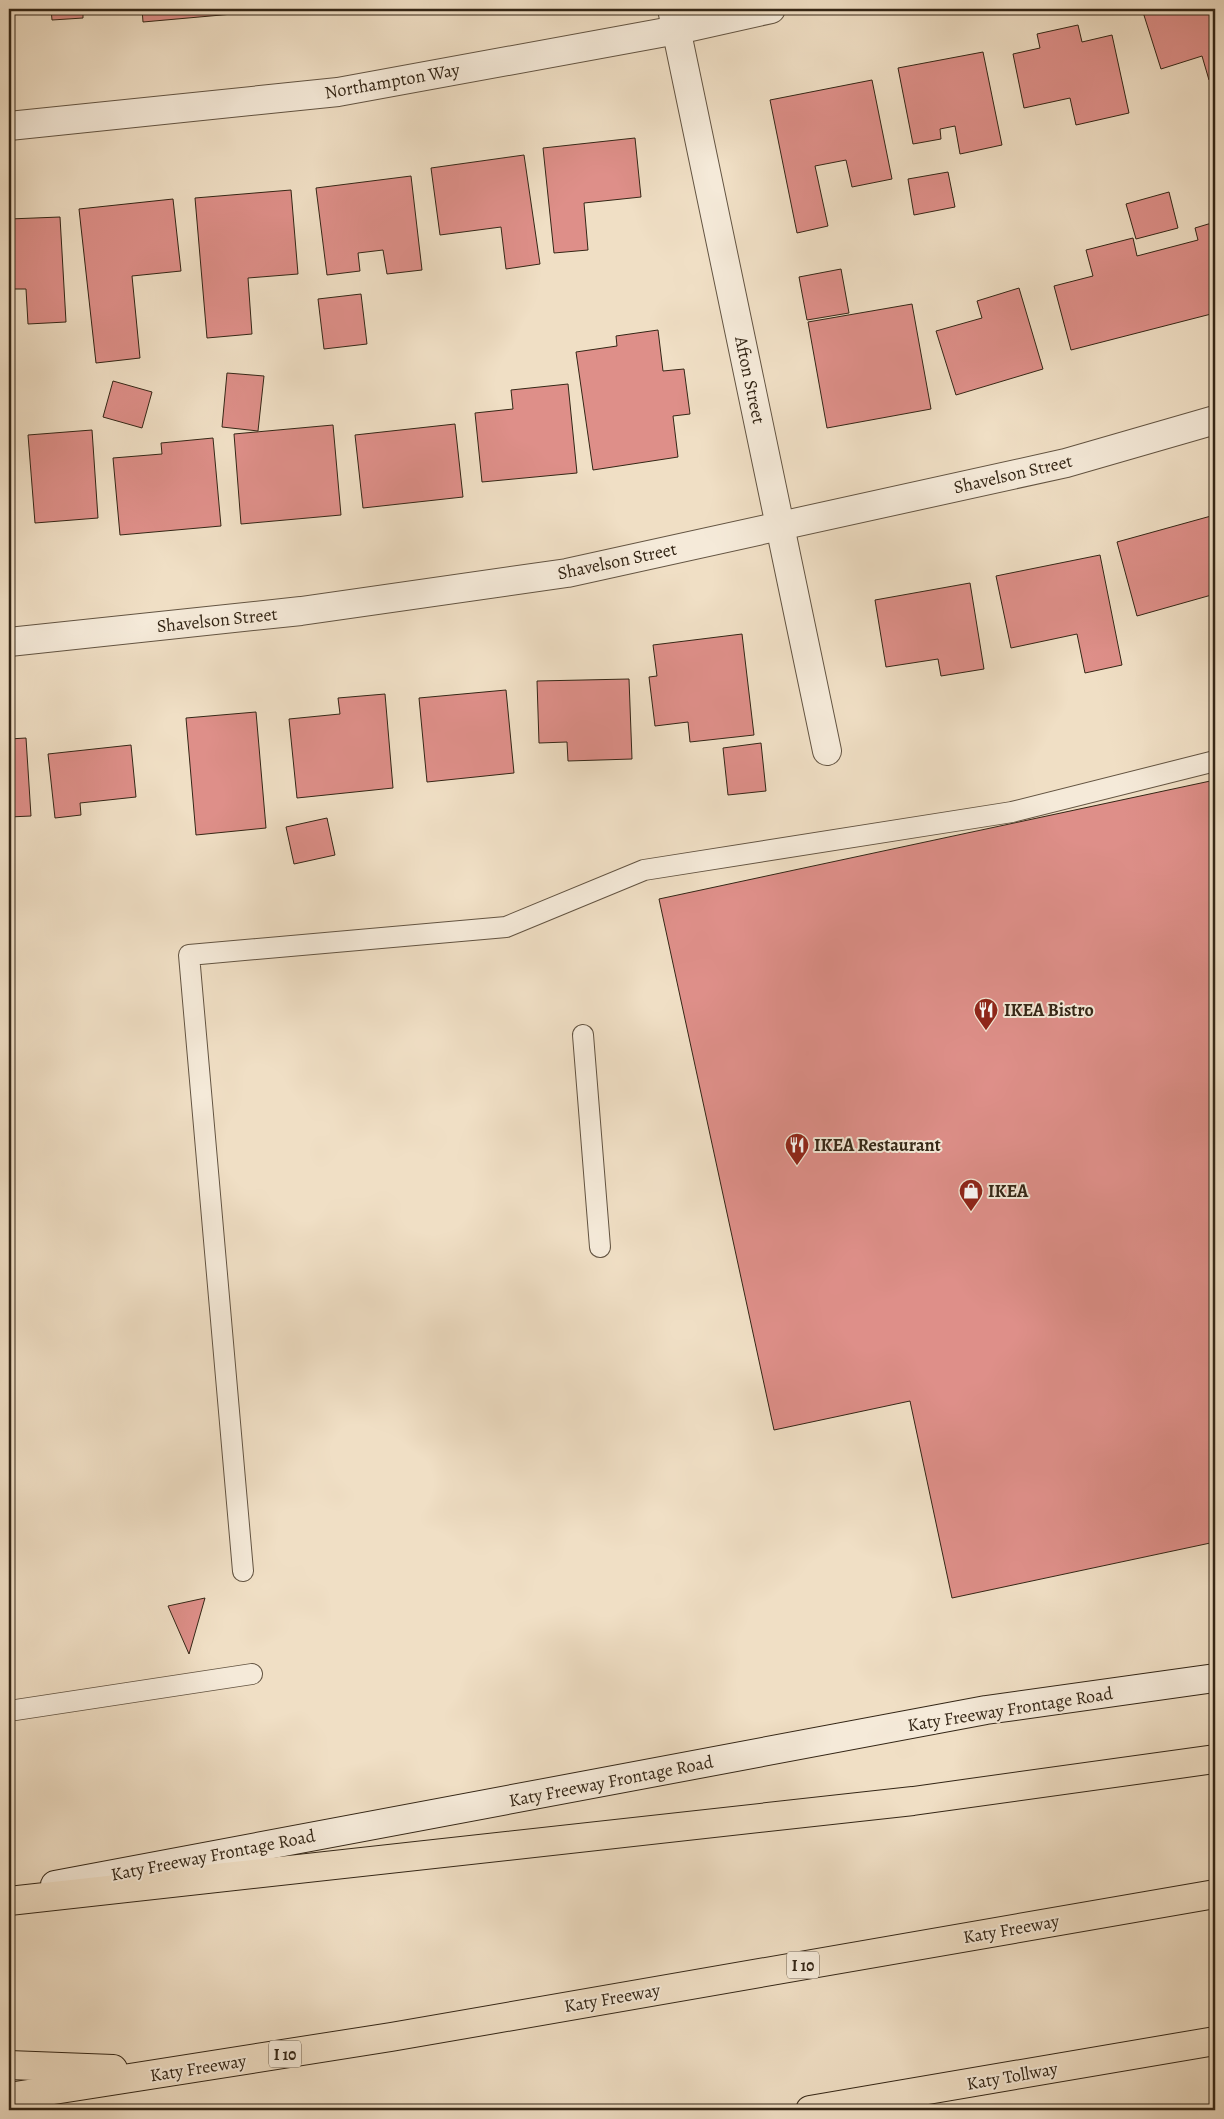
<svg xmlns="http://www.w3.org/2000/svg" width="1224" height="2119" viewBox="0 0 1224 2119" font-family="Alegreya,serif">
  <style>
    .building { fill: #de8f89; stroke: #342616 }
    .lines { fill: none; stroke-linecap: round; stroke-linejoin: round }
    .lane-casing { stroke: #635442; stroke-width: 22 }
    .street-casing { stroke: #635442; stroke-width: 30 }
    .secondary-casing { stroke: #342616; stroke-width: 30 }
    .highway-casing { stroke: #342616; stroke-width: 30 }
    .lane { stroke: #f5ead9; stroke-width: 20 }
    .street { stroke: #f5ead9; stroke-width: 28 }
    .secondary { stroke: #f5ead9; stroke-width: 28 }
    .highway { stroke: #f0dfc5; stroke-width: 28 }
    .labels { text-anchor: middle; stroke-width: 4; stroke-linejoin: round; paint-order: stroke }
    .shield { fill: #f5ead9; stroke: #6e6150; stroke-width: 1 }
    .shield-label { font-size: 16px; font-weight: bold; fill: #342616 }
    .street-label { font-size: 18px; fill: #342616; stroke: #f5ead9 }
    .poi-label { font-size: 18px; font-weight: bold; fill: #342616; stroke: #f5ead9; text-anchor: start }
  </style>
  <rect width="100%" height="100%" fill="#f0dfc5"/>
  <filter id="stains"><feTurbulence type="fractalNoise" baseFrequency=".004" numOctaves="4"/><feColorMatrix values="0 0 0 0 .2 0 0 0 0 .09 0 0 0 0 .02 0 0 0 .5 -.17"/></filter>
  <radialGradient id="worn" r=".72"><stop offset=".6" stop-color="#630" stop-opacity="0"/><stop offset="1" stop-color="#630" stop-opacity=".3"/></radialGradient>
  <g class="building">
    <polygon points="51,9 83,9 83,18 52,20"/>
    <polygon points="142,9 243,9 244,13 143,22"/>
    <polygon points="1142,9 1215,9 1215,78 1209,80 1202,56 1161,69"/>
    <polygon points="1078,25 1082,42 1112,35 1129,113 1076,125 1070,98 1024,108 1013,54 1040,48 1037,34"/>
    <polygon points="983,52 1002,145 960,154 955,126 940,129 941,139 913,144 898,68"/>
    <polygon points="872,80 892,179 852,187 846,160 815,166 828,226 797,233 770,100"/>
    <polygon points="635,138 641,197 584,203 588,250 554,253 543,148"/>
    <polygon points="524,155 540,264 506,269 501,227 440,235 431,168"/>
    <polygon points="948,172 955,207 914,215 908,179"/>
    <polygon points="411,176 422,270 387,274 383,250 358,253 360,271 327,275 316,188"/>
    <polygon points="291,190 298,274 248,278 252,334 207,338 195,198"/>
    <polygon points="1169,192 1178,228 1136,239 1126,204"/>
    <polygon points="173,199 181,271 132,276 140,358 96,363 79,209"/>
    <polygon points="60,217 66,322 28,324 26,289 9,289 9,219"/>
    <polygon points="1215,222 1215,313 1071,350 1054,286 1093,276 1086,250 1133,238 1137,256 1198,240 1195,228"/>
    <polygon points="841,269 849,313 807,320 799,277"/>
    <polygon points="1019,288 1043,369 956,395 936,331 982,318 977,301"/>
    <polygon points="361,294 367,344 324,349 318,299"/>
    <polygon points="912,304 931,409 827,428 808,322"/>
    <polygon points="658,330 663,371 684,369 690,414 673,416 678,457 593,470 576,352 617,346 616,336"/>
    <polygon points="227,373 264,376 258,431 222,427"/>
    <polygon points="113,381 152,392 142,428 103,417"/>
    <polygon points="568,384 577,473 482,482 475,413 513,409 511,390"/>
    <polygon points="455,424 463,497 363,508 355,435"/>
    <polygon points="333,425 341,515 241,524 234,434"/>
    <polygon points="92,430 98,518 35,523 28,435"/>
    <polygon points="213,438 221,526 120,535 113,458 162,454 161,443"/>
    <polygon points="1211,516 1215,530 1215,594 1137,616 1117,542"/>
    <polygon points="1100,555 1122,665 1085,673 1077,634 1011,648 996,576"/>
    <polygon points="970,583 984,669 941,676 938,659 886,667 875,600"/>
    <polygon points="742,634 754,735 690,742 688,722 655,726 649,677 657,676 653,645"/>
    <polygon points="629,679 632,759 568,761 567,742 539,743 537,681"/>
    <polygon points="506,690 514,773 427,782 419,698"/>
    <polygon points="385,694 393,788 297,798 289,719 340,714 338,698"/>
    <polygon points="256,712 266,828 196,835 186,718"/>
    <polygon points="26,738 31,816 9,817 9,739"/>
    <polygon points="761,743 766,791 728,795 723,748"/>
    <polygon points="131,745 136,797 80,803 81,815 55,818 48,754"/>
    <polygon points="1215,780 1215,1542 952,1598 910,1401 774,1430 659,899"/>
    <polygon points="327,818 335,855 294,864 286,827"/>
    <polygon points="205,1598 189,1654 168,1606"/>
  </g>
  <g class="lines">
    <defs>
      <g id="lane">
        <polyline points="583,1035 600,1247"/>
        <polyline points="243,1571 189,955 506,927 644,870 1012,812 1215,761"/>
        <polyline points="9,1711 252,1674"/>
      </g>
      <g id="street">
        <polyline points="672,9 827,751"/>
        <polyline points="9,126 338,92 677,30 771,9"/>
        <polyline points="9,642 301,611 567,573 1066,463 1215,420"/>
      </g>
      <polyline id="secondary" points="55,1885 986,1710 1215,1678"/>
      <g id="highway">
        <polyline points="9,1901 913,1801 1215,1759"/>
        <polyline points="9,2065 113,2069"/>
        <polyline points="9,2097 391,2037 1215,1894"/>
        <polyline points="810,2110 1215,2041"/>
      </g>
    </defs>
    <use href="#lane" class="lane-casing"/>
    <use href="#street" class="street-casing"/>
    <use href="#secondary" class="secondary-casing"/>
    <use href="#highway" class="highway-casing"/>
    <use href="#lane" class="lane"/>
    <use href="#street" class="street"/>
    <use href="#secondary" class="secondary"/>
    <use href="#highway" class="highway"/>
  </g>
  <defs>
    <symbol id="restaurant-pin" viewBox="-11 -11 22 30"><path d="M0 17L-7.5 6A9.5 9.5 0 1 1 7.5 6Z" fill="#8f2418" stroke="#f5ead9"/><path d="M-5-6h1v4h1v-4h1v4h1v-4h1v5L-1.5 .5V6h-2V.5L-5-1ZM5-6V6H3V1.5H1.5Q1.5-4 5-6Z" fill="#fff"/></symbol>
    <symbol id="shop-pin" viewBox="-11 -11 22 30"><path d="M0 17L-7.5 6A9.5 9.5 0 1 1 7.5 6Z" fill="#8f2418" stroke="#f5ead9"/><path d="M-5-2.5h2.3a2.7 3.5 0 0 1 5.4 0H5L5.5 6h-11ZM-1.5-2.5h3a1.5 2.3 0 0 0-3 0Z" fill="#fff"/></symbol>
  </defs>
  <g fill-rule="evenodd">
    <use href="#restaurant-pin" x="972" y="996" width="28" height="38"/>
    <use href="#restaurant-pin" x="783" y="1131" width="28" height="38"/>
    <use href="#shop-pin" x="957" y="1177" width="28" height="38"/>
  </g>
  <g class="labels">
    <g class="shield">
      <rect x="787" y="1951.5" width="32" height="27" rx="4"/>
      <rect x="269" y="2040.5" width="32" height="27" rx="4"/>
    </g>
    <g class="shield-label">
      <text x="803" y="1971">I 10</text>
      <text x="285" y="2060">I 10</text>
    </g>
    <g class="street-label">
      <text transform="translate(392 81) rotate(-10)" y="6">Northampton Way</text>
      <text transform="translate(750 380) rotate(78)" y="6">Afton Street</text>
      <text transform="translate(1013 474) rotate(-13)" y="6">Shavelson Street</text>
      <text transform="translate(617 561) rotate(-12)" y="6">Shavelson Street</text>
      <text transform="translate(217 620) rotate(-6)" y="6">Shavelson Street</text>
      <text transform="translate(1010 1709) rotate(-9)" y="6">Katy Freeway Frontage Road</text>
      <text transform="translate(611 1781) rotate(-11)" y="6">Katy Freeway Frontage Road</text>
      <text transform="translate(213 1855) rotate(-11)" y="6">Katy Freeway Frontage Road</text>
      <text transform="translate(1011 1929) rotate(-10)" y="6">Katy Freeway</text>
      <text transform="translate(612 1998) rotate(-10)" y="6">Katy Freeway</text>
      <text transform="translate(198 2068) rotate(-9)" y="6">Katy Freeway</text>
      <text transform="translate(1012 2076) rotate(-10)" y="6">Katy Tollway</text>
    </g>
    <g class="poi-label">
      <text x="1004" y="1016">IKEA Bistro</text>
      <text x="814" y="1151">IKEA Restaurant</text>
      <text x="988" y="1197">IKEA</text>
    </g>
  </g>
  <rect width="1224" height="2119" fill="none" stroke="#f0dfc5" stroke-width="30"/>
  <rect x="10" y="10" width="1204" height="2099" fill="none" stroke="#342616" stroke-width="2.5"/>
  <rect x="15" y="15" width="1194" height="2089" fill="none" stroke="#342616"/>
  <rect width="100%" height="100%" filter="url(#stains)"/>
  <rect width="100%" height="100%" fill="url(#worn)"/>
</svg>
